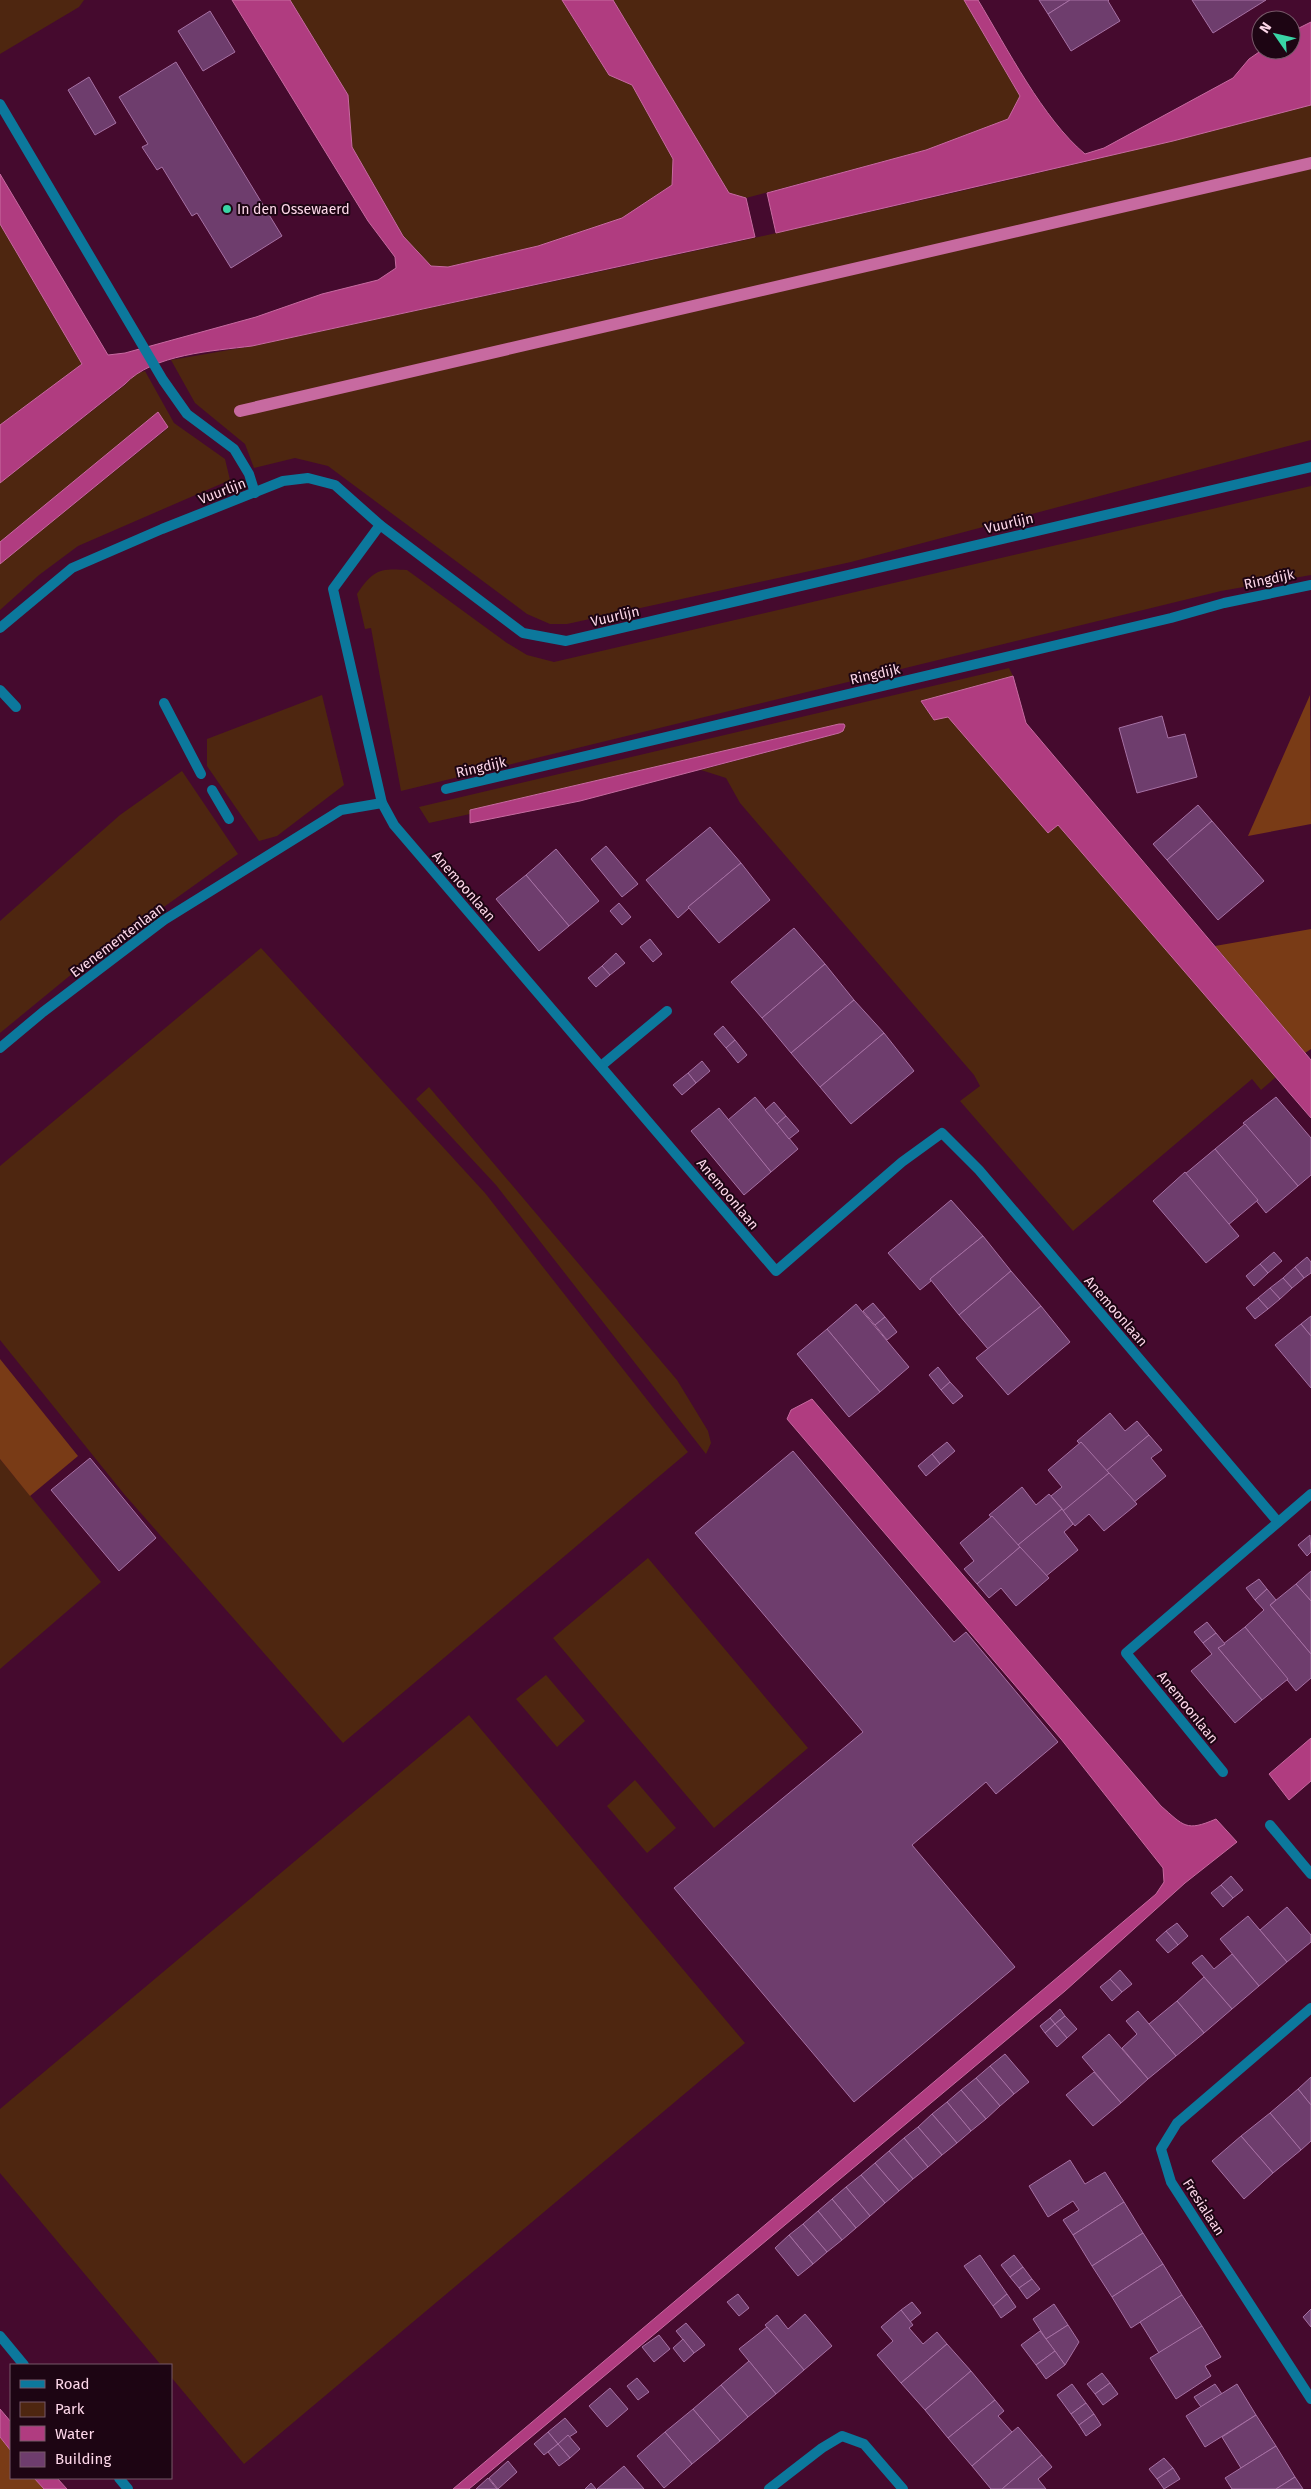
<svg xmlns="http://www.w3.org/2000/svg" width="1311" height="2489" viewBox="0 0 1311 2489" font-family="'Fira Sans',sans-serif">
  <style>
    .green { fill: #4e2610 }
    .forest { fill: #793b16 }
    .water { fill: #b03c80; stroke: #c76aa0 }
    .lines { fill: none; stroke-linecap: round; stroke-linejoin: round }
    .stream { stroke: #c76aa0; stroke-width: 12 }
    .building { fill: #6e3d6d; stroke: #a671a4 }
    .service { stroke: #0c789c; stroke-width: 10 }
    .pedestrian { stroke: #0c789c; stroke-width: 10 }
    .minor { stroke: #0c789c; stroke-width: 10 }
    .tertiary { stroke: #0c789c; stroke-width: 10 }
    .poi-dot { fill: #39d4a5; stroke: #1d0513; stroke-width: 2 }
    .labels { text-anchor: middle; stroke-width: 4; stroke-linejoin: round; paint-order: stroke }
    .poi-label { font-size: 14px; fill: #fdd7e9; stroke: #1d0513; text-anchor: start }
    .street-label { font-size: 14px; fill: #fdd7e9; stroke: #1d0513 }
  </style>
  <rect width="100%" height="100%" fill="#450a2e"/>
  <g class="green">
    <polygon points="0,0 84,0 79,7 0,54"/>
    <polygon points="290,0 562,0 609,75 632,85 673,159 672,185 622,218 538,246 448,267 431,266 403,236 352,147 348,95"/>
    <polygon points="613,0 964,0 1020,96 1008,119 926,150 746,198 729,193"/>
    <path d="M1311 105V440L851 562 567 624H550L527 614 328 466 295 458 254 468 245 444 195 403 171 360 252 346C606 270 961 197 1311 105Z"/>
    <polygon points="0,224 82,364 0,425"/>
    <polygon points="145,371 174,423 225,459 230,480 78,546 39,575 0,610 0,564 168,428 157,413 0,542 0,483 125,385 135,374"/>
    <path d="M1311 486V575L1221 591 401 791 371 628 365 629 357 594C373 570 379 568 407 570L507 643 527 655 554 662Z"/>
    <polygon points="1009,668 1013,676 921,702 934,720 948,716 1048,833 1058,825 1276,1077 1261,1090 1252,1079 1073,1231 960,1101 980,1086 974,1075 740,803 726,778 701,770 839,733 844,724 471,810 470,814 429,823 419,807"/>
    <polygon points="322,695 344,785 277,836 259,841 207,766 207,739"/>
    <polygon points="182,771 238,854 84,964 0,1033 0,921 120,815"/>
    <polygon points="261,948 485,1193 688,1452 343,1743 124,1494 0,1340 0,1166"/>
    <polygon points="429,1087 677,1380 708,1431 711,1443 706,1454 496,1185 416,1099"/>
    <polygon points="0,1459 101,1582 0,1669"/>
    <polygon points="648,1558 808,1748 714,1828 553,1638"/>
    <polygon points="546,1675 585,1721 557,1747 516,1699"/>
    <polygon points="469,1715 745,2043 244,2464 171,2377 171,2365 161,2365 0,2173 0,2109"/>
    <polygon points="635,1780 676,1828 647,1853 607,1806"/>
  </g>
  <g class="forest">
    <polygon points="1310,695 1311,824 1248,836"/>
    <polygon points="1311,929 1311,1049 1305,1053 1215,946"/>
    <polygon points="0,1359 78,1456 30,1496 0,1459"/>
    <polygon points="0,2437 11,2451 11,2478 34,2478 44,2489 0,2489"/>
  </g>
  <g class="water">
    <path d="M232 0H290L348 95 352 147 403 236 431 266 448 267 538 246 622 218 672 185 673 159 632 85 609 75 562 0H613L729 193 746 198 755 237 252 346C213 351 153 354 125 384L0 483V425L82 364 0 224V174L108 355 125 353 256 317 322 294 378 280 396 268 395 257 368 221Z"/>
    <path d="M964 0H978C1007 48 1043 119 1085 154L1104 148 1233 78 1249 59 1262 50H1291V32L1311 22V105L1173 141 776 233 767 193 926 150 1008 119 1020 96Z"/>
    <polygon points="158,412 168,427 0,564 0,542"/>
    <polygon points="1013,676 1026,723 1311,1060 1311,1118 1058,825 1048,833 948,717 934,720 921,701"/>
    <polygon points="839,724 844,724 845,726 843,731 839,733 580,801 470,823 470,810"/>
    <path d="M812 1399 1161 1806C1184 1826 1186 1832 1216 1819L1237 1842 1185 1883 1065 1991 469 2489H453L1156 1894 1164 1882 1163 1868 1061 1739 787 1419 791 1410Z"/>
    <polygon points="1311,1738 1311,1781 1289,1800 1269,1774"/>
    <polygon points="0,2409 11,2422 11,2451 0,2437"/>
    <polygon points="34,2478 57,2478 67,2489 44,2489"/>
  </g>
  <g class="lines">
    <polyline class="stream" points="240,411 1311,163"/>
  </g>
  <g class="building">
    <polygon points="1039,0 1070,0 1048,14"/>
    <polygon points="1070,0 1109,0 1108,1 1120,21 1071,51 1048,14"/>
    <polygon points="1192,0 1266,0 1213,33"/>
    <polygon points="210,11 235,52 203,71 178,31"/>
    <polygon points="176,62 282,236 231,268 197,213 192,216 162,167 157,170 142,147 148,144 119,97"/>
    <polygon points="89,77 116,123 95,135 68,90"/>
    <polygon points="1162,716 1168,738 1185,734 1197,777 1137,793 1119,728"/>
    <polygon points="1198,805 1212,821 1167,860 1153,844"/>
    <polygon points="1212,821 1264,881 1218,920 1167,860"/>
    <polygon points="710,827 741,863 688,907 689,908 678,918 646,880"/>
    <polygon points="606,846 638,884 622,897 591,859"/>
    <polygon points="556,849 599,901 569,926 526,875"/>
    <polygon points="741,863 770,900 719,943 688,907"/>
    <polygon points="526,875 569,926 539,951 496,899"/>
    <polygon points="619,903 631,917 622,925 610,911"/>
    <polygon points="794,928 825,964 762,1018 731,982"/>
    <polygon points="650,939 662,954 653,962 640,947"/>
    <polygon points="616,953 625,963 610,975 602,966"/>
    <polygon points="825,964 854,1000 791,1053 762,1018"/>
    <polygon points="602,966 610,975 596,987 588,978"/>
    <polygon points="854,1000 884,1033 820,1087 791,1053"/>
    <polygon points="723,1026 735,1040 726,1048 714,1034"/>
    <polygon points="884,1033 914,1071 851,1124 820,1087"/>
    <polygon points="735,1040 747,1055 738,1063 726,1048"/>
    <polygon points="702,1061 710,1071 696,1083 688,1073"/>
    <polygon points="688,1073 696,1083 682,1095 673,1085"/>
    <polygon points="755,1097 798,1149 771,1172 728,1120"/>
    <polygon points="1276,1097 1311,1138 1311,1175 1298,1186 1243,1123"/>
    <polygon points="774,1102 786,1116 777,1124 765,1110"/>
    <polygon points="719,1108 771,1172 744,1195 691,1131"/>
    <polygon points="786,1116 799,1131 789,1139 777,1124"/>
    <polygon points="1245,1124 1298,1186 1266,1213 1215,1149"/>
    <polygon points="1215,1149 1258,1200 1228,1225 1185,1174"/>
    <polygon points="1185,1172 1239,1236 1206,1263 1153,1201"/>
    <polygon points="951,1200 983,1236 930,1279 931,1281 920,1290 888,1253"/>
    <polygon points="983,1236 1011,1271 959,1315 930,1279"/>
    <polygon points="1274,1252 1282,1261 1268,1273 1260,1264"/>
    <polygon points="1307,1257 1311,1262 1311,1273 1304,1278 1295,1267"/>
    <polygon points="1260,1264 1268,1273 1254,1286 1246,1276"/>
    <polygon points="1295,1267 1304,1278 1292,1288 1283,1278"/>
    <polygon points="1011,1271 1041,1306 988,1349 959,1315"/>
    <polygon points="1283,1278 1292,1288 1280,1299 1270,1288"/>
    <polygon points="1270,1288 1280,1299 1268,1309 1258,1298"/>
    <polygon points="1258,1298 1268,1309 1255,1319 1246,1308"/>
    <polygon points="873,1303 885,1317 875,1325 863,1311"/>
    <polygon points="856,1304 909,1367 880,1392 827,1329"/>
    <polygon points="1041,1306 1070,1342 1008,1395 976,1358"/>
    <polygon points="1311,1316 1311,1336 1301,1324"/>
    <polygon points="885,1317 897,1332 887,1340 875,1325"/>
    <polygon points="1301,1324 1311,1336 1311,1388 1275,1345"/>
    <polygon points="827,1329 880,1392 849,1417 797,1354"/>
    <polygon points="938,1367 950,1382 941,1390 929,1375"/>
    <polygon points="950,1382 963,1396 953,1404 941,1390"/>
    <polygon points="1110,1413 1125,1431 1137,1421 1149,1435 1106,1472 1077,1441"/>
    <polygon points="1149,1435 1162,1450 1151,1458 1166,1476 1133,1503 1106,1471"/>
    <polygon points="947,1442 955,1451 940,1464 932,1454"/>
    <polygon points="1081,1442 1109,1473 1064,1511 1051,1496 1062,1487 1048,1470"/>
    <polygon points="793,1451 954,1642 966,1632 1058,1742 996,1794 986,1782 912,1845 1015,1967 854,2102 674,1888 863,1732 695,1533"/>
    <polygon points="932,1454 940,1464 926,1476 918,1466"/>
    <polygon points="90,1458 156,1538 119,1571 51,1490"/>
    <polygon points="1109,1473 1137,1504 1104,1531 1089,1514 1075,1526 1063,1511"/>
    <polygon points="1022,1487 1036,1505 1049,1494 1062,1509 1017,1546 989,1515"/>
    <polygon points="1062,1509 1073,1524 1064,1532 1078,1550 1045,1577 1018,1545"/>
    <polygon points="992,1516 1020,1547 977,1584 964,1569 974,1561 960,1543"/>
    <polygon points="1310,1535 1311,1552 1307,1556 1298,1545"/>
    <polygon points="1020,1547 1049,1578 1016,1606 1001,1588 989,1598 977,1584"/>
    <polygon points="1311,1571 1311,1601 1296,1584"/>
    <polygon points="1259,1579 1267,1589 1255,1600 1246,1588"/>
    <polygon points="1296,1584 1311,1601 1311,1654 1270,1605"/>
    <polygon points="1267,1589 1276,1600 1270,1605 1311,1654 1311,1678 1296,1691 1245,1627 1264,1610 1255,1600"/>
    <polygon points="1207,1622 1216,1633 1203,1643 1194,1632"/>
    <polygon points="1245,1627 1288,1679 1262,1700 1218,1648"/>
    <polygon points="1216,1633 1225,1644 1218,1648 1262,1700 1235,1723 1191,1671 1212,1654 1203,1643"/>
    <polygon points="1231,1876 1243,1890 1233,1898 1221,1885"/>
    <polygon points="1221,1885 1233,1898 1223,1907 1211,1893"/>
    <polygon points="1287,1907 1311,1935 1311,1942 1287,1962 1260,1930"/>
    <polygon points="1248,1916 1287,1962 1259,1986 1220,1939"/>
    <polygon points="1177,1923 1188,1936 1178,1945 1166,1931"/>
    <polygon points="1166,1931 1178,1945 1168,1953 1156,1940"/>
    <polygon points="1232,1954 1259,1986 1232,2009 1192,1963 1202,1955 1214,1969"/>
    <polygon points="1120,1970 1132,1984 1122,1992 1110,1979"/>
    <polygon points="1204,1977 1232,2009 1204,2033 1177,2001"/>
    <polygon points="1110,1979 1122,1992 1112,2001 1100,1987"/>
    <polygon points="1177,2001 1204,2033 1176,2056 1149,2024"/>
    <polygon points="1060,2009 1065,2016 1055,2024 1050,2018"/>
    <polygon points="1138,2011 1176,2056 1148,2079 1122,2048 1137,2034 1126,2021"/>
    <polygon points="1065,2016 1077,2029 1067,2038 1055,2024"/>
    <polygon points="1050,2018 1055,2024 1045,2033 1040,2026"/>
    <polygon points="1055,2024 1067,2038 1057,2047 1045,2033"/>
    <polygon points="1109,2034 1148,2079 1121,2103 1082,2057"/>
    <polygon points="1005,2054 1029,2082 1014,2094 990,2066"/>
    <polygon points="990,2066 1014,2094 1000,2106 976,2078"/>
    <polygon points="1094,2072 1121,2103 1093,2126 1066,2095"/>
    <polygon points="1311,2077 1311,2105 1298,2089"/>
    <polygon points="976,2078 1000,2106 986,2119 961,2090"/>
    <polygon points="1298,2089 1311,2105 1311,2141 1301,2150 1270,2113"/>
    <polygon points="961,2090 986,2119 971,2131 947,2102"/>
    <polygon points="947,2102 971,2131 957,2143 932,2114"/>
    <polygon points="1270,2113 1301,2150 1273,2173 1241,2136"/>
    <polygon points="932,2114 957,2143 942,2155 918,2127"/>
    <polygon points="918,2127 942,2155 928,2167 904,2138"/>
    <polygon points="1241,2136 1273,2173 1244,2199 1212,2161"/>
    <polygon points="904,2138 928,2167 913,2179 889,2151"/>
    <polygon points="889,2151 913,2179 899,2191 875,2163"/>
    <polygon points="1070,2160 1085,2184 1105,2172 1124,2202 1073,2235 1063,2220 1079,2210 1073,2201 1048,2217 1029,2186"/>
    <polygon points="875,2163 899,2191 885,2203 861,2175"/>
    <polygon points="861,2175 885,2203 870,2216 846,2187"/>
    <polygon points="846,2187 870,2216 856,2228 832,2199"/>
    <polygon points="832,2199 856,2228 842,2240 818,2211"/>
    <polygon points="1124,2202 1143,2233 1092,2266 1073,2235"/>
    <polygon points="818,2211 842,2240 827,2252 803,2224"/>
    <polygon points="803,2224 827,2252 813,2264 789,2235"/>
    <polygon points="1143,2233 1163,2264 1112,2297 1092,2266"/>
    <polygon points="789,2235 813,2264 798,2276 775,2248"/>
    <polygon points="980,2255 1007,2294 993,2306 964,2266"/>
    <polygon points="1014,2255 1023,2267 1010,2277 1001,2265"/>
    <polygon points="1163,2264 1182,2295 1131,2328 1112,2297"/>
    <polygon points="1023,2267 1032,2279 1019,2288 1010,2277"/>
    <polygon points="1032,2279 1040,2289 1027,2299 1019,2288"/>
    <polygon points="738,2294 749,2308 739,2316 727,2302"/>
    <polygon points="1007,2294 1016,2307 1001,2318 993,2306"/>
    <polygon points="1182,2295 1202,2326 1159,2353 1140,2322"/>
    <polygon points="912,2302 921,2313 910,2322 901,2310"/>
    <polygon points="1054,2304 1068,2325 1046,2339 1033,2319"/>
    <polygon points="1311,2309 1311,2327 1303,2317"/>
    <polygon points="901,2310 913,2325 909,2328 923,2344 937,2332 947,2344 901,2383 877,2355 893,2341 881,2327"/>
    <polygon points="805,2314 832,2346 804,2370 765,2325 777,2315 788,2329"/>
    <polygon points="686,2323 705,2345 694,2353 676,2331"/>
    <polygon points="1068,2325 1079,2342 1065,2365 1046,2339"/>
    <polygon points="1202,2326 1221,2357 1205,2366 1211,2376 1176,2399 1150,2358"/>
    <polygon points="767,2327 804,2370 776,2394 739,2349"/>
    <polygon points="1040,2331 1055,2351 1036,2365 1021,2345"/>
    <polygon points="659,2335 670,2349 654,2362 642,2347"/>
    <polygon points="683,2339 694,2353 684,2362 673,2348"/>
    <polygon points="947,2344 971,2371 925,2410 901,2383"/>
    <polygon points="1055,2351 1065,2365 1046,2379 1036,2365"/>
    <polygon points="749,2361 776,2394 748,2417 721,2385"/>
    <polygon points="971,2371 995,2400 948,2438 925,2410"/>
    <polygon points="1102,2373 1110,2383 1095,2394 1087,2384"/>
    <polygon points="637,2378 649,2392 638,2400 627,2386"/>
    <polygon points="1110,2383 1118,2394 1103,2405 1095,2394"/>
    <polygon points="1072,2384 1086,2403 1071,2414 1057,2395"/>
    <polygon points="1215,2384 1222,2394 1201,2407 1194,2397"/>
    <polygon points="1237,2384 1256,2415 1205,2447 1186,2416"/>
    <polygon points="721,2385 748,2417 720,2441 693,2409"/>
    <polygon points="610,2388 628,2409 607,2427 589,2406"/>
    <polygon points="995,2400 1004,2411 998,2416 1012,2432 972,2466 948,2438"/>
    <polygon points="1086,2403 1094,2414 1079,2425 1071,2414"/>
    <polygon points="693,2409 720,2441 692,2464 665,2432"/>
    <polygon points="1094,2414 1101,2425 1086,2436 1079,2425"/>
    <polygon points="1256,2415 1276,2446 1241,2468 1222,2437"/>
    <polygon points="565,2418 577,2432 558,2444 548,2432"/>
    <polygon points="1018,2427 1042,2455 1002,2489 991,2489 972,2466"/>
    <polygon points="548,2432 558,2444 544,2455 534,2444"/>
    <polygon points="665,2432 692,2464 664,2488 637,2456"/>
    <polygon points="568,2435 580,2449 570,2458 558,2444"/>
    <polygon points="558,2444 570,2458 559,2466 548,2452"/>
    <polygon points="1276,2446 1295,2477 1276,2489 1232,2489 1225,2478"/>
    <polygon points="1042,2455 1052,2467 1038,2479 1046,2489 1002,2489"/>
    <polygon points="1164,2458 1173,2468 1157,2479 1149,2469"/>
    <polygon points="508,2461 517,2472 498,2489 489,2478"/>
    <polygon points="624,2466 644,2489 597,2489"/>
    <polygon points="1173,2468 1180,2479 1164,2489 1157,2479"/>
    <polygon points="1295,2477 1303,2489 1276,2489"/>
    <polygon points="488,2478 497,2489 476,2489"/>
    <polygon points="591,2483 596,2489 585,2489"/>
  </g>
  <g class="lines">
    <g class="service">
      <polyline points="0,104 163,380 187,414 234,449 249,474 255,493"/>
      <polyline points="0,690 16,707"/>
      <polyline points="601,1066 667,1011"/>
    </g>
    <g class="pedestrian">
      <polyline points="164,703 201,774"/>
      <polyline points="212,790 229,819"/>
    </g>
    <g class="minor">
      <polyline points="380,525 333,589 382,803 394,825 776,1271 902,1162 942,1133 979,1170 1278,1522"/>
      <polyline points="446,789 1171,618 1224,603 1311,585"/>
      <polyline points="0,1048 43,1012 164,920 341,810 382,803"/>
      <polyline points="1223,1772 1126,1653 1311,1494"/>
      <polyline points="1270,1825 1311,1874"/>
      <polyline points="1311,2008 1177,2123 1161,2149 1171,2182 1311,2399"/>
      <polyline points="0,2336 24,2365"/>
      <polyline points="119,2478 128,2489"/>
      <polyline points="769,2489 822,2448 842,2436 864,2444 903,2489"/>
    </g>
    <polyline class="tertiary" points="0,628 72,568 162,529 283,481 308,478 335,485 380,525 523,633 566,641 1311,467"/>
  </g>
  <circle class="poi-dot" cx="227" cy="209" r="5"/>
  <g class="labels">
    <g class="poi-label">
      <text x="237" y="214">In den Ossewaerd</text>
    </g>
    <g class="street-label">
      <text transform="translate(222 491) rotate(-21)" y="5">Vuurlijn</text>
      <text transform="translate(1009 523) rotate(-13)" y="5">Vuurlijn</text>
      <text transform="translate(1269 579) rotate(-12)" y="5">Ringdijk</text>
      <text transform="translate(615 616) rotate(-13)" y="5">Vuurlijn</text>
      <text transform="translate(875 674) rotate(-13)" y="5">Ringdijk</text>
      <text transform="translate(481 767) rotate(-13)" y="5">Ringdijk</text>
      <text transform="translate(464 886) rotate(49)" y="5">Anemoonlaan</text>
      <text transform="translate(117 940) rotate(-37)" y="5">Evenementenlaan</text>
      <text transform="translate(728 1194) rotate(50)" y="5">Anemoonlaan</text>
      <text transform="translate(1116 1311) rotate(49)" y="5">Anemoonlaan</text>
      <text transform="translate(1188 1707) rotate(51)" y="5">Anemoonlaan</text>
      <text transform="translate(1204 2207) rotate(57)" y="5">Fresialaan</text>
    </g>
  </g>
  <rect x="10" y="2364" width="162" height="115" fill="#1d0513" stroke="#775969"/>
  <rect x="20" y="2380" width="25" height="8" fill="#0c789c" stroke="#775969"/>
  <text x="55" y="2389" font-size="15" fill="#fdd7e9">Road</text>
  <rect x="20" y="2402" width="25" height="15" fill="#4e2610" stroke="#775969"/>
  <text x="55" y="2414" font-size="15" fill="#fdd7e9">Park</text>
  <rect x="20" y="2426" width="25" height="15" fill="#b03c80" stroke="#775969"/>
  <text x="55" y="2439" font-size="15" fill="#fdd7e9">Water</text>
  <rect x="20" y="2452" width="25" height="15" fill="#6e3d6d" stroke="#775969"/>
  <text x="55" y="2464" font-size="15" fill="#fdd7e9">Building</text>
  <g transform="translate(1276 35) rotate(304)"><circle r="24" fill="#1d0513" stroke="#775969"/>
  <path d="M0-4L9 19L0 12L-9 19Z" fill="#39d4a5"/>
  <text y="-8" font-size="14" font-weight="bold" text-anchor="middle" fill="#fdd7e9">N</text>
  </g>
</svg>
